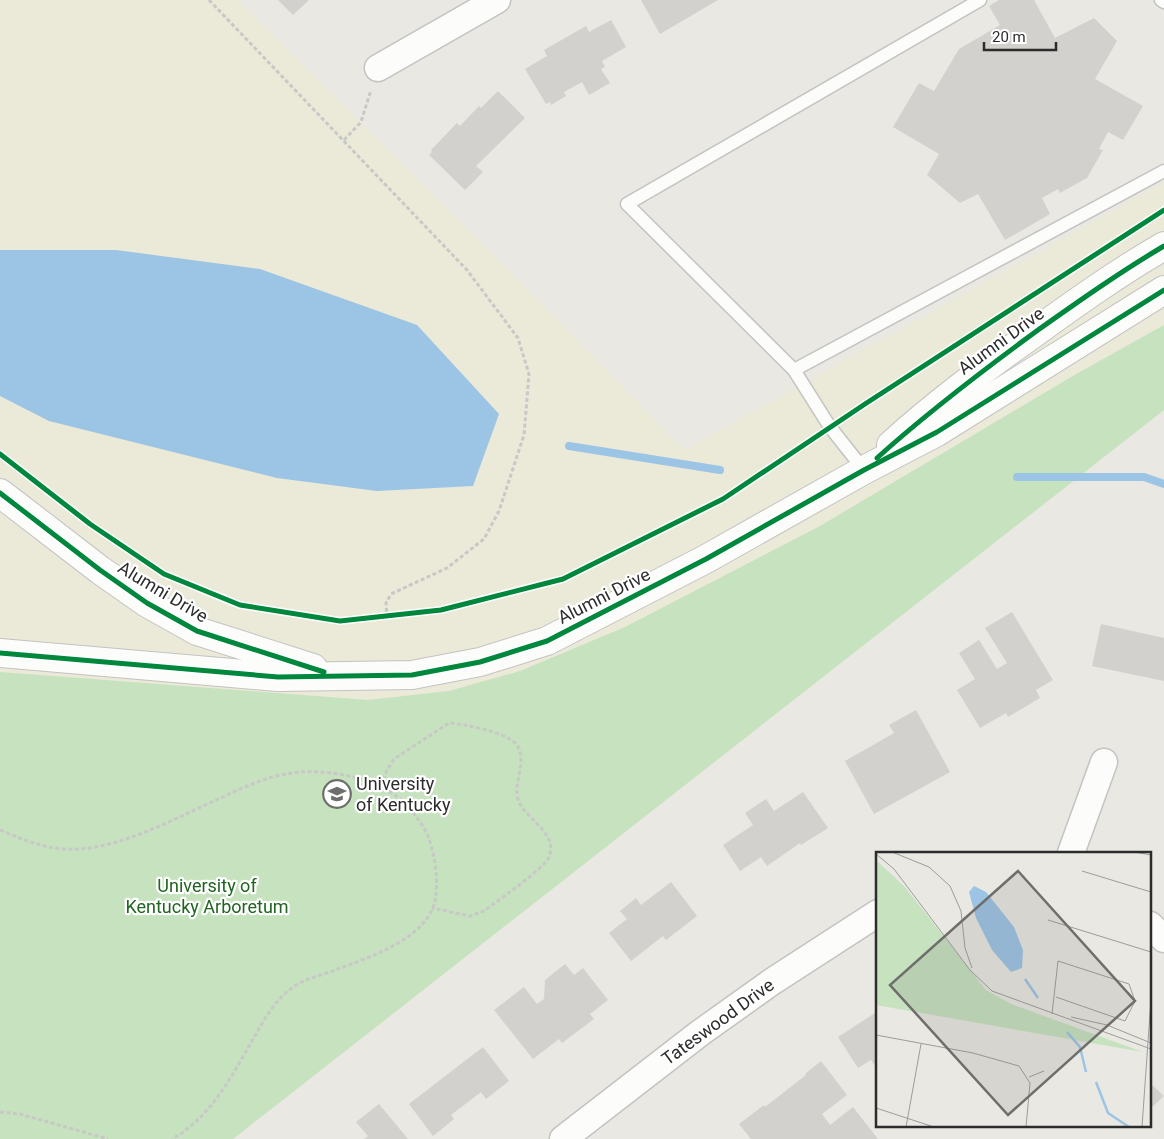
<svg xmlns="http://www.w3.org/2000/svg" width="1164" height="1139" viewBox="0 0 1164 1139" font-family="Roboto,sans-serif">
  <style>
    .education { fill: #ebe9d8 }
    .green { fill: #c6e2be }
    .water { fill: #9cc4e4 }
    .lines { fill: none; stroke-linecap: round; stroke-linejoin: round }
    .stream { stroke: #9cc4e4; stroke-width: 8 }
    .building { fill: #d2d1cd }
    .service-casing { stroke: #c4c3c2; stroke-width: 15 }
    .minor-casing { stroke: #c4c3c2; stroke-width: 29 }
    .secondary-casing { stroke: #c4c3c2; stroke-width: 30 }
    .path { stroke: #c8c8c7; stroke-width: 3; stroke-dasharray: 4 2.5; stroke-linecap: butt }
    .service { stroke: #fcfcfb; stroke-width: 12 }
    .minor { stroke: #fcfcfb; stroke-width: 26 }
    .secondary { stroke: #fcfcfb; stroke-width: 28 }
    .cycleway-casing { stroke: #fff; stroke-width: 8 }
    .cycleway { stroke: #00873e; stroke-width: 5 }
    .labels { text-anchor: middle; stroke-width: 4.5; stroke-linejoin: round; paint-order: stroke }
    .street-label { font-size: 18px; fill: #2c2c2c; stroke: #fff }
    .poi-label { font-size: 18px; fill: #2c2c2c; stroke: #fff; text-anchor: start }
    .park-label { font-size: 18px; fill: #216421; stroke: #fff }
    .inset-river { fill: none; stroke: #9cc4e4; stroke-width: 2.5 }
    .inset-road { fill: none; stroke: #9d9d99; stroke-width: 1 }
    .view { fill: #6e6e6c; fill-opacity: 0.15; stroke: #6e6e6c; stroke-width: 2.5 }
    .inset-edge { fill: none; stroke: #2c2c2c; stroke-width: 2.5 }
  </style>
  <rect width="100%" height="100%" fill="#e9e8e2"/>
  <polygon class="education" points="0,0 238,0 494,255 684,450 1164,182 1164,410 233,1139 0,1139"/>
  <polygon class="green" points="1164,325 1164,410 233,1139 0,1139 0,672 368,700 449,691 520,671 625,627 820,526 1071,377"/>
  <polygon class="water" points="0,250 116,250 260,269 417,325 499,414 473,486 377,491 277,478 49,421 0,396"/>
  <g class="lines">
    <g class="stream">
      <polyline points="569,446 720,470"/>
      <polyline points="1017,477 1144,477 1164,484"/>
    </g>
  </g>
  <g class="building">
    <polygon points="278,0 309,0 293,15"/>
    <polygon points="641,0 718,0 660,34"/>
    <polygon points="999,0 1034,0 1055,38 1094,18 1117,41 1095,79 1143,106 1123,140 1108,132 1099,149 1103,150 1087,178 1060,193 1058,189 1042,198 1050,214 1005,240 978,194 960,203 927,175 939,154 893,127 919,83 934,91 959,49 1000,25 989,6"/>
    <polygon points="611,20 626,47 602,61 605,67 601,69 610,83 589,95 582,82 564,92 566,96 551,105 550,102 546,104 525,69 547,56 544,50 586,26 589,32"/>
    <polygon points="498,91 525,118 476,166 483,172 465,190 429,155 432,152 431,150 457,123 460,126 479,106 481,108"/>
    <polygon points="1012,612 1053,680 1036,690 1040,698 1008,717 1006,713 980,728 957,690 975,679 959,653 979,640 997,669 1007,663 985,628"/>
    <polygon points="1101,624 1164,638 1164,681 1092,666"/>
    <polygon points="916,710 950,772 874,814 845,761 894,733 889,725"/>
    <polygon points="803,792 828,828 801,845 800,843 767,866 761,857 740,871 723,845 753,825 745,813 766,799 774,811"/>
    <polygon points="671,882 697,916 666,940 663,936 631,961 609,933 627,919 620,911 636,898 641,905"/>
    <polygon points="565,964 574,975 583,968 608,1000 590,1014 594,1019 562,1043 559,1039 533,1059 494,1010 524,987 537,1004 544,999 545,980"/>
    <polygon points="878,1011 878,1070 871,1060 858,1068 838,1037"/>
    <polygon points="483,1047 509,1081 486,1099 481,1092 451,1115 454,1119 433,1136 409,1104"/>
    <polygon points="821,1061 847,1095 822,1114 830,1125 853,1107 878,1139 751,1139 739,1124 764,1105 765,1107 806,1075 805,1074"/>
    <polygon points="1150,1083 1164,1096 1150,1109"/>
    <polygon points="379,1104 408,1139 364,1139 368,1136 356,1122"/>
  </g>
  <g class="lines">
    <defs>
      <g id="service">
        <polyline points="1161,0 1164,2"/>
        <polyline points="794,370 1164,171"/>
        <polyline points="864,470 830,427 794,370 627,204 980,0"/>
      </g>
      <g id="minor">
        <polyline points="378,68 497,0"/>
        <polyline points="1071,853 1104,762"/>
        <polyline points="1150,925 1164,939"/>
        <polyline points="563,1139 700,1033 773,981 878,913"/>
      </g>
      <g id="secondary">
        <path d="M891 445C936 404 985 368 1034 333 1077 302 1119 272 1164 246"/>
        <polyline points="0,493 100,570 147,603 197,631 313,668"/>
        <polyline points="0,653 278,677 412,675 480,662 547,641 706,559 864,470 937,432 1164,290"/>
      </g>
    </defs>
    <use href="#service" class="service-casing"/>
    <use href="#minor" class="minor-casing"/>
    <use href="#secondary" class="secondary-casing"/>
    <g class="path">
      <polyline points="209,0 467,270 518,338 529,374 524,435 499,511 484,539 447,568 391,594 386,603 387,616"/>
      <polyline points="344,140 361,122 371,90"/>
      <path d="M381 786 387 770 394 759 449 723C464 724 505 732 515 743 530 759 511 784 519 802 528 821 558 833 549 857 544 869 497 901 484 911L470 916 432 908"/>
      <path d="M0 830C33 844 59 854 96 847 141 838 182 815 223 797 244 787 268 776 292 773 317 769 348 774 372 783 388 789 406 800 415 815 419 821 424 827 427 834 435 853 439 881 435 901 426 939 370 957 338 969 323 975 305 978 292 988 276 999 265 1018 256 1034 233 1073 213 1116 172 1139"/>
      <polyline points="0,1112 20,1114 108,1139"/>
    </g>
    <use href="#service" class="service"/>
    <use href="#minor" class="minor"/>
    <use href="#secondary" class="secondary"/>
    <defs>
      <g id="cycleway">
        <polyline points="0,454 90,524 164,574 240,605 340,621 441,610 563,579 723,499 865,404 1164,210"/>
        <path d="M877 458C928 412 982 371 1038 330 1079 301 1120 272 1164 246"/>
        <polyline points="0,493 100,570 147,603 197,631 324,672"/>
        <polyline points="0,653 278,677 412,675 480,662 547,641 706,559 864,470 937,432 1164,290"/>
      </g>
    </defs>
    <use href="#cycleway" class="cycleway-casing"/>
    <use href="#cycleway" class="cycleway"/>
  </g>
  <defs>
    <symbol id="university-ring" viewBox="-11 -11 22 22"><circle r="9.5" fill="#fff" stroke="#6e6e6c" stroke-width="1.5"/><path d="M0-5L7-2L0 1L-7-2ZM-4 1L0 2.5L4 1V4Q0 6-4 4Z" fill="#6e6e6c"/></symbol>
  </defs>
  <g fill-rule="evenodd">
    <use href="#university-ring" x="321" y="778" width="32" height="32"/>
  </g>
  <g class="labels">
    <g class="street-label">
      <text transform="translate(1001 341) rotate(-36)" y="6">Alumni Drive</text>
      <text transform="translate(163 592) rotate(31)" y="6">Alumni Drive</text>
      <text transform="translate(604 596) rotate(-27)" y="6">Alumni Drive</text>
      <text transform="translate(718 1022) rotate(-36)" y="6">Tateswood Drive</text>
    </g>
    <g class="poi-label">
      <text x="356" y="790">University<tspan x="356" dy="21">of Kentucky</tspan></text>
    </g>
    <g class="park-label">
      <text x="207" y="892">University of<tspan x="207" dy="21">Kentucky Arboretum</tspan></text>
    </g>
  </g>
  <g transform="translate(876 852)">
    <rect width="275" height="275" fill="#e9e8e2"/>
    <path d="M0 8 28 34 110 138 135 152 267 200 0 153Z" fill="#c6e2be"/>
    <path d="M98 34 110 40 138 75 147 98 146 116 135 120 116 98 100 66 93 40Z" fill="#9cc4e4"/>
    <path class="inset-river" d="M149 127 162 146M191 180 204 195 210 220M220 230 232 261 253 275"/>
    <path class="inset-road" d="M16 0 53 15 74 34 85 59 89 96 96 116M258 0 275 3M0 2 18 17 94 118 116 139 275 197M206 19 275 40M172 68 275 100M176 162 182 109 253 132 259 149 249 169 180 145M195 165 231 173 275 191M0 183 97 201 143 214 154 231 150 275M153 225 168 219M0 256 58 275M30 275 45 192M266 275 275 147"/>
    <path class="view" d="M142 19 259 149 132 263 14 133Z"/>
    <rect width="275" height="275" class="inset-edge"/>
  </g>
  <path d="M984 42v8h72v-8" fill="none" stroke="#2c2c2c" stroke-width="2.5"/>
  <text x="992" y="42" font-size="15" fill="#2c2c2c" stroke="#ffffff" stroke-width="4" paint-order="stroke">20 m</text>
</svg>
